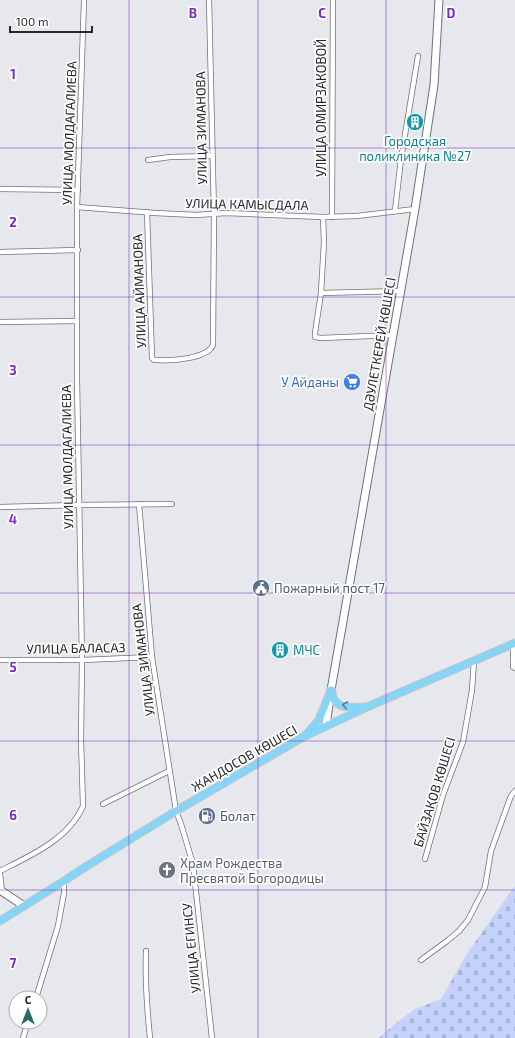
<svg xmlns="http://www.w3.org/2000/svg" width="515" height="1038" viewBox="0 0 515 1038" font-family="'Exo 2',sans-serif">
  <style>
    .cemetery { fill: url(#cemetery-stones) }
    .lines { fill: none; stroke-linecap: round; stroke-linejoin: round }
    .street-casing { stroke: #717277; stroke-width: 6 }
    .secondary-casing { stroke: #717277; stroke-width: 9 }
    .primary-casing { stroke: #c7c7c7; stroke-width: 9 }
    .street { stroke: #fff; stroke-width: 4.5 }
    .secondary { stroke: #fff; stroke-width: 7 }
    .primary { stroke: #87d5f6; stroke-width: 7 }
    .oneway { stroke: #567e90 }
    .grid { fill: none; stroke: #7b2cbf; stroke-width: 1; stroke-opacity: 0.55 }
    .labels { text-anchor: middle; stroke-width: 3.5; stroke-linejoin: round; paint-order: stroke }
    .street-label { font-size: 13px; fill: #262729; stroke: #fff }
    .culture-label { font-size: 13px; fill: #0d838f; stroke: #fff }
    .shop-label { font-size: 13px; fill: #366cbe; stroke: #fff; text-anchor: end }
    .service-label { font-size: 13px; fill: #4e5e75; stroke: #fff; text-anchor: start }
    .worship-label { font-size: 13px; fill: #5b616d; stroke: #fff; text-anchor: start }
    .grid-label { font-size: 13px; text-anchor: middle; font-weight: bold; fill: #7b2cbf; stroke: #fff; stroke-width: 3.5; stroke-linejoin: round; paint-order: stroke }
  </style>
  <defs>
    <pattern id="cemetery-stones" width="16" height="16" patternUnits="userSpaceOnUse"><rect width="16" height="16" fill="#c5d2fb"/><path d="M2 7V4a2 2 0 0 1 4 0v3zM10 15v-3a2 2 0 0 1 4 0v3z" fill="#a9b4d7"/></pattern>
  </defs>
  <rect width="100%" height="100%" fill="#e6e8ed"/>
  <polygon class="cemetery" points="515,886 515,1038 379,1038 396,1023 415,1009 441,999 466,955"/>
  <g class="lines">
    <defs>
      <g id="street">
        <polyline points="148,160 170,157 212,156"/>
        <polyline points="0,189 78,190"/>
        <polyline points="77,207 155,213 196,215 226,213 323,217 357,216 415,209"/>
        <polyline points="395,211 401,159 418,56"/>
        <path d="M147 212 152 358 154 360H157C171 361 207 359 213 345L214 214 209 0"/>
        <polyline points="323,217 324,242 321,293 315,333 315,337 321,338 394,335"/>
        <polyline points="332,217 333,0"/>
        <polyline points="0,252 78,250"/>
        <polyline points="321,293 401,291"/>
        <polyline points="0,322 77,321"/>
        <polyline points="139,504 152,657 176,811 181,824 193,864 212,1038"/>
        <polyline points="0,507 79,505 172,504"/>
        <polyline points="513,644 513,667 515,668"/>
        <polyline points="0,660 82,660 152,657"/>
        <polyline points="103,804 169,771"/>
        <polyline points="425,859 443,795 463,742 472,690 474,661"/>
        <path d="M0 871C30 856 69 839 83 806L81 739 82 660 77 380V207L84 0"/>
        <polyline points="0,874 2,891"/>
        <path d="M146 951C145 980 147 1009 150 1038"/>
        <polyline points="421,960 447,941 459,931 468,920 485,887 491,851 508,804 511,796 515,791"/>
        <polyline points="36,998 58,926 64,893 64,881"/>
        <polyline points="23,1038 28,1022"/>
      </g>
      <g id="secondary">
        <polyline points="326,726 331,690 415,209 434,85 439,0"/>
        <polyline points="0,890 24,906"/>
      </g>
      <g id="primary">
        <path d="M331 690C332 693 333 697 334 700 341 710 355 707 365 707"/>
        <polyline points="306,735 319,720 331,690"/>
        <polyline points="0,921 64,881 82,869 176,811 303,737 367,707 515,643"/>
      </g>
    </defs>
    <use href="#street" class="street-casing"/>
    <use href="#secondary" class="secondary-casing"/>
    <use href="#primary" class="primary-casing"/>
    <use href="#street" class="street"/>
    <use href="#secondary" class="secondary"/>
    <use href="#primary" class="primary"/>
  </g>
  <defs><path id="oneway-chevron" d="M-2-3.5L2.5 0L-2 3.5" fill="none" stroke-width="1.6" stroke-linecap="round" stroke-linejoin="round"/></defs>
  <use class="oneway" href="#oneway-chevron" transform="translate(345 705) rotate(-167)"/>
  <path class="grid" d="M129 0V1038M258 0V1038M386 0V1038M0 148H515M0 297H515M0 445H515M0 593H515M0 741H515M0 890H515"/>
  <defs>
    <symbol id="building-disc" viewBox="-11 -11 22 22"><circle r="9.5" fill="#0f9aa8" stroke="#fff"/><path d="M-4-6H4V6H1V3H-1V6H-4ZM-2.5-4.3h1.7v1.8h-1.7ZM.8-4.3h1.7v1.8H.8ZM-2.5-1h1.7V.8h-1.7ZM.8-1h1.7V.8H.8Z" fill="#fff"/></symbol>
    <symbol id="supermarket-disc" viewBox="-11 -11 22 22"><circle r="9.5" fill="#3f7fe0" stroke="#fff"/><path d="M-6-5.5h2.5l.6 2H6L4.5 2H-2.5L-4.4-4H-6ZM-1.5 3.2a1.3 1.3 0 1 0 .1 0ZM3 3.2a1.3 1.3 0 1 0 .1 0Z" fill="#fff"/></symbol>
    <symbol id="civic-disc" viewBox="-11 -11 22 22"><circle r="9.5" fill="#5c6f8a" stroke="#fff"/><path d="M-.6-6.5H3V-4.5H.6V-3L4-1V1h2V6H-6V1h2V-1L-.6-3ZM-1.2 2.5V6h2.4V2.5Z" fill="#fff"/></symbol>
    <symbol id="fuel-disc" viewBox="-11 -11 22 22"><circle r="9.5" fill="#5c6f8a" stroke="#fff"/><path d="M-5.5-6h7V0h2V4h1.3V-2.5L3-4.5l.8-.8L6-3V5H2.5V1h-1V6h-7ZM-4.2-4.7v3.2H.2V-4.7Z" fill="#fff"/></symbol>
    <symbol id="church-disc" viewBox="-11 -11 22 22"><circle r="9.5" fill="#6b7280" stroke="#fff"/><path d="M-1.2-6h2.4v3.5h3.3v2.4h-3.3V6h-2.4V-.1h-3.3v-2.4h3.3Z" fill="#fff"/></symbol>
  </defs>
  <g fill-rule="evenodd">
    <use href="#building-disc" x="405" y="112" width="20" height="20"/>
    <use href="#supermarket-disc" x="342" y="372" width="20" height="20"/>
    <use href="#civic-disc" x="251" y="578" width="20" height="20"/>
    <use href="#building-disc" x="270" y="640" width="20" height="20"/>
    <use href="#fuel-disc" x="197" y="806" width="20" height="20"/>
    <use href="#church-disc" x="157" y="860" width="20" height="20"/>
  </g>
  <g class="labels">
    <g class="street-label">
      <text transform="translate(321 108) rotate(-90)" y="5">УЛИЦА ОМИРЗАКОВОЙ</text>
      <text transform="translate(201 128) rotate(-91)" y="5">УЛИЦА ЗИМАНОВА</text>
      <text transform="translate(69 133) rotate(-88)" y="5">УЛИЦА МОЛДАГАЛИЕВА</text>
      <text transform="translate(247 204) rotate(1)" y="5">УЛИЦА КАМЫСДАЛА</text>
      <text transform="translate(139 291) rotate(-92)" y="5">УЛИЦА АЙМАНОВА</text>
      <text transform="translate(379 344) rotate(-80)" y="5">ДӘУЛЕТКЕРЕЙ КӨШЕСІ</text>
      <text transform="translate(67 457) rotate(-91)" y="5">УЛИЦА МОЛДАГАЛИЕВА</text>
      <text transform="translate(76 648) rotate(-1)" y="5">УЛИЦА БАЛАСАЗ</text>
      <text transform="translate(143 660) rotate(-97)" y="5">УЛИЦА ЗИМАНОВА</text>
      <text transform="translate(244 758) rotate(-30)" y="5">ЖАНДОСОВ КӨШЕСІ</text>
      <text transform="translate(434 792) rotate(-73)" y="5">БАЙЗАҚОВ КӨШЕСІ</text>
      <text transform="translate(191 948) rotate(-96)" y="5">УЛИЦА ЕГИНСУ</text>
    </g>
    <g class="culture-label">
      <text x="415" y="146">Городская<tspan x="415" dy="15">поликлиника №27</tspan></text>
      <text x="293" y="655" text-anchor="start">МЧС</text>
    </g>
    <g class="shop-label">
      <text x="339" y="387">У Айданы</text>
    </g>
    <g class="service-label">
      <text x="274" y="593">Пожарный пост 17</text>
      <text x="220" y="821">Болат</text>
    </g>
    <g class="worship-label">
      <text x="180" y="868">Храм Рождества<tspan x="180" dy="15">Пресвятой Богородицы</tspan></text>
    </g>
  </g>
  <g class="grid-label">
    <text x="193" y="18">B</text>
    <text x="322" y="18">C</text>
    <text x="451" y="18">D</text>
    <text x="13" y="79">1</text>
    <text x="13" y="227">2</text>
    <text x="13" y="375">3</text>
    <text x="13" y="524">4</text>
    <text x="13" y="672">5</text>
    <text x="13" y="820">6</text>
    <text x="13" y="968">7</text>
  </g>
  <g transform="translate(28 1010)"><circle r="19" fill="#ffffff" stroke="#a8a9a9"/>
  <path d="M0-3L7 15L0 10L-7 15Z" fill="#266c5f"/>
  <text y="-6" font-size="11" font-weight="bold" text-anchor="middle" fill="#262729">С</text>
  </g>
  <path d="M10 26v6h82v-6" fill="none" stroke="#262729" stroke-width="2"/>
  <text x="16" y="26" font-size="12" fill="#262729" stroke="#ffffff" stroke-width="3" paint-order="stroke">100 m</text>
</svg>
